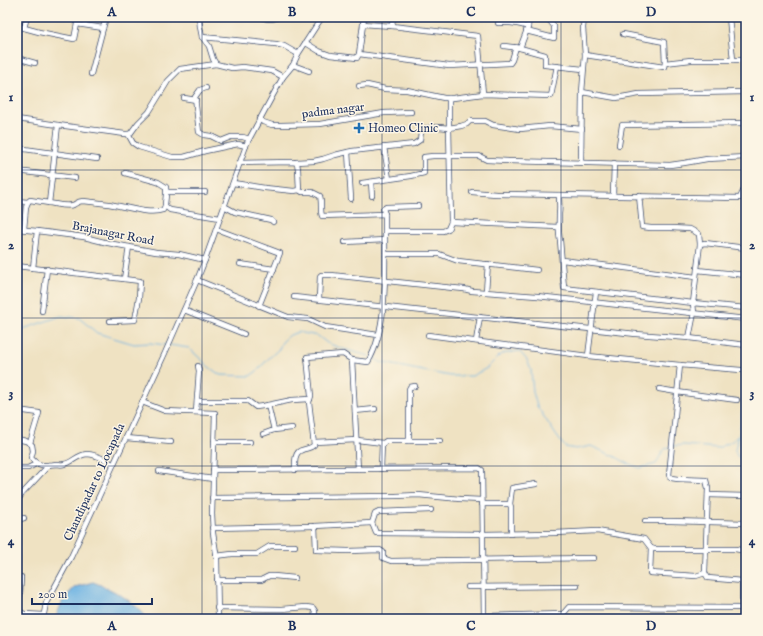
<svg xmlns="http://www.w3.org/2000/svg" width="763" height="636" viewBox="0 0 763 636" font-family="'IM FELL English',serif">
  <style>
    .water { fill: #6cb2e3; stroke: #4470a0 }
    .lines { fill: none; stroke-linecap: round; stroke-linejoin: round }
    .stream { stroke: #6cb2e3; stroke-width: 1 }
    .minor-casing { stroke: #3b4a6d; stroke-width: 6 }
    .minor { stroke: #fff; stroke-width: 4.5 }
    .grid { fill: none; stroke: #1b2f5e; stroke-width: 1; stroke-opacity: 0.55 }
    .poi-dot { fill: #1f6fb2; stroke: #fcf5e5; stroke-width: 1.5 }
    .labels { text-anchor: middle; stroke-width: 3; stroke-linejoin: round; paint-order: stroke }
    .street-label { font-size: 12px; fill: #1b2f5e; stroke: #fcf5e5 }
    .poi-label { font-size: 12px; fill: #1b2f5e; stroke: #fcf5e5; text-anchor: start }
    .neatline { fill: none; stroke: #1b2f5e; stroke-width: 1.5 }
    .grid-label { font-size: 13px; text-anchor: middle; font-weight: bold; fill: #1b2f5e }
  </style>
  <rect width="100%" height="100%" fill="#fcf5e5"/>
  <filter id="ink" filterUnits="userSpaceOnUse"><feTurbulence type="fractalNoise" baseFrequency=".025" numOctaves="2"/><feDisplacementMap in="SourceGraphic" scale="8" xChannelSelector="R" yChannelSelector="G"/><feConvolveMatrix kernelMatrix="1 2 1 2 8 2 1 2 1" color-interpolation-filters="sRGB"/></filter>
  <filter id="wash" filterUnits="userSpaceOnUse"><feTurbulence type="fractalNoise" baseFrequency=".012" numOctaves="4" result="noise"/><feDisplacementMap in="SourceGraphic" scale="16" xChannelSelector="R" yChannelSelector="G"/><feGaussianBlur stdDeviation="0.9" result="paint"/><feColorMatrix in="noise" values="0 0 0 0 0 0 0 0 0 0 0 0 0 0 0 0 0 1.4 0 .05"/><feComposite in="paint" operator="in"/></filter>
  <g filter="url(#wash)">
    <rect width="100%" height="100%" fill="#efe2c2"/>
    <path class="water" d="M93 582C114 590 134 601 148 619H55L63 600 75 587Z"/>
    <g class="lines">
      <g class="stream">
        <polyline points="17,331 61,316 79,318 97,333 134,344 150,343 166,345"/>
        <polyline points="170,345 189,348 209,367 220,375 250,376 257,371 268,359 279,349 282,342 290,335 298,332 318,336 327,343 343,349 369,356"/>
        <path d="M372 357 380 362 413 369 450 376H472L487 368 501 354 519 351 527 360 531 370 533 392 537 406 556 435 565 447 576 449 591 446 614 456 627 463 640 468 656 464C660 457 662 448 670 447"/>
        <path d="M746 388C743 404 741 420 739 436 738 440 735 447 735 451 736 453 737 455 738 457L746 458"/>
        <polyline points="674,446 684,445 718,448 731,442 739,435"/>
      </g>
    </g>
  </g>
  <g filter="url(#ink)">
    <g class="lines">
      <defs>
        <g id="minor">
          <polyline points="199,17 200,27 202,37 276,44 284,46 298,54"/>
          <path d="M262 17C268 20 272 20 278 17"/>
          <polyline points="729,17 733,60"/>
          <path d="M498 23C509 22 517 23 528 27"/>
          <polyline points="77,24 103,28"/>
          <polyline points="363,24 392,26 393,17"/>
          <polyline points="17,26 39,32 74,39 78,19 70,17"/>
          <polyline points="392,26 478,36 483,94"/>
          <polyline points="24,28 27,17"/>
          <polyline points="526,31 554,38 554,26 550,21"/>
          <polyline points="623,34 664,42 665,63"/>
          <polyline points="202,37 209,46 213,59 216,64 232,68 243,67 272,71 283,77"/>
          <polyline points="306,43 319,51 330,55 357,58 359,54 364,17"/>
          <polyline points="504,46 520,48 545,55 545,65 583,69"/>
          <polyline points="520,48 528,27 529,17"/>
          <polyline points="359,54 449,66 510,63 512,60 516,47"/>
          <polyline points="585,55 664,67 665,63 691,60 746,60"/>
          <polyline points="17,58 35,63"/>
          <polyline points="293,65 309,71"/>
          <polyline points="91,74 106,17"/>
          <polyline points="359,86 367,85 385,89 407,90 444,98 453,98 483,94 551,96 557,66"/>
          <polyline points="206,88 200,90 195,97 199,132 204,135 211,136 221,141 231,137 243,137 249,139"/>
          <polyline points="582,92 616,98 639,94 746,92"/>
          <polyline points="184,98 196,100"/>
          <polyline points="449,98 449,128 461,126 467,124 470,121 485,121 493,125 520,129 550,126 582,129"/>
          <polyline points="17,119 58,125 49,203 30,200 28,202 26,207 24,229"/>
          <polyline points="259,119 263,122 272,125 281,125 320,124 384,113 411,112"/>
          <polyline points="58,125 125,134 130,134 138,123 149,112 168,81 180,69 216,64"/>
          <polyline points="128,134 133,143 139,147 172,157 184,157 205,151 238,144 246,146"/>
          <polyline points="619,145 622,125 746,123"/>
          <polyline points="384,147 389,179"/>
          <polyline points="17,148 97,159"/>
          <polyline points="348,152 351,199"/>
          <polyline points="296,162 314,161 323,159 335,155 352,151 414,144 420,140 421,132 426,128 439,127 449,128 451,222 558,227"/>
          <polyline points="581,162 582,92 585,55 583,28 584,17"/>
          <path d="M239 163 293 162 297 163 298 169 299 190 302 192H312L320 196C322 203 320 210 322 216L385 214V231H443L448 229 451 222"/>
          <polyline points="17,171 75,178"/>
          <path d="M125 173 158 182 166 187C167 194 165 199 165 206L170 210 220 218"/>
          <polyline points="371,182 372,196"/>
          <polyline points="233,183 265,188 294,191 299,190"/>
          <polyline points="362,183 411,176 424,173 424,157 433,156 479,156 487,160 508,161 670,165 684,163 707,159 746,157"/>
          <polyline points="167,192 205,192"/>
          <polyline points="472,192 496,194 740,198 746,185"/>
          <path d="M559 195C559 201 560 208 559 214 559 224 558 231 560 240L564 288 693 303 746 308"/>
          <polyline points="613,195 614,163"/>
          <polyline points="17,201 28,202"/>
          <path d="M49 203C56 204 65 207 73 205 77 203 78 201 83 201 93 202 104 203 114 205 128 207 149 215 163 210L165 206"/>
          <polyline points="224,206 235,212 271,220 273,222"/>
          <polyline points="385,214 383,209 386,207 418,206"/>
          <polyline points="17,229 37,231 84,237 108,243 156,252 179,254 205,260"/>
          <polyline points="216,229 280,253 259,306"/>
          <polyline points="345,242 385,240"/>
          <polyline points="700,244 705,243 746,248"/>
          <polyline points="385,254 439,254 458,261 537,270"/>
          <polyline points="562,260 696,277"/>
          <polyline points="240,264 274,269"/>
          <polyline points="17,266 33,268 37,231"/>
          <polyline points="33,268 140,281 139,298 135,320 110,321"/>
          <polyline points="697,270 746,275"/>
          <polyline points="124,279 129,247"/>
          <polyline points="197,280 288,317 308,319 325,327 378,335"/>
          <polyline points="486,291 488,264"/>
          <polyline points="596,292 588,356 680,365 669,475 671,478 678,479 706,480 708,488 705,573 708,578 742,581 742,619"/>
          <polyline points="294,297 636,334 689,338 694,313 693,303 700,244 699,234 690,229 671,228 651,228 642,227 639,195"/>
          <polyline points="319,299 320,276 321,275 331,275 453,288 464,289 472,291 537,296 746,319"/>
          <polyline points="184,310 244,334"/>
          <polyline points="42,311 47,269"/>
          <polyline points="428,335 588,356"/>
          <polyline points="689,338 746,345"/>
          <polyline points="476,341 480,317"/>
          <polyline points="352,360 358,469"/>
          <polyline points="680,365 741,370"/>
          <polyline points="659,389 677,392 737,400"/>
          <polyline points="197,401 248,401 256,407 263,406 292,400 310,399"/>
          <polyline points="142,402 165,411 215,413 212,514 213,533 217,559 218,619"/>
          <polyline points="268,405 274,430"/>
          <polyline points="17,410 39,413 30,443"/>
          <polyline points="355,411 375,409"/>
          <polyline points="196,412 199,371 198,366"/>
          <polyline points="263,434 274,430 292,428"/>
          <polyline points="126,438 171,442"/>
          <path d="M17 439 26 441 32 445 33 451 31 458C40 468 45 465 57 464 59 464 62 465 64 464 72 463 77 455 87 454 97 454 105 460 113 464"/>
          <polyline points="409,441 409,389 410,387 415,386"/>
          <polyline points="214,442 250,442"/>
          <polyline points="314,442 357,440 383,443"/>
          <polyline points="17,468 28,468 36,464"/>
          <polyline points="381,469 382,444 386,441 440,441"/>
          <polyline points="213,470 479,468 482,470 484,619"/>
          <path d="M295 470C295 463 294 452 302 450 307 448 310 449 314 445L309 402 311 396 307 357 343 354 352 360 368 362C388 329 385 270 385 231"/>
          <polyline points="159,471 213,479"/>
          <polyline points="708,495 746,496"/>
          <polyline points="212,498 396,496 418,495 460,499 482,500"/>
          <polyline points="17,501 22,494 49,465"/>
          <polyline points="482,504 510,504"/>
          <polyline points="431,510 379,512 375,514 372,523 376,533 483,534 555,533 597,531 644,539 651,548 650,573 696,576 705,573"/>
          <polyline points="17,520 24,518"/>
          <polyline points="645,521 671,521 746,523"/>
          <polyline points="315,526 316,550 348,551 380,550 383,552 383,558 391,561 594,558"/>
          <polyline points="212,528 315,526 372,523"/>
          <polyline points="511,534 511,507 510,504 512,488 536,484"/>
          <polyline points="651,548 654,549 735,549 746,551"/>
          <polyline points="216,556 232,554 257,554 270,546 295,546"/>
          <polyline points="217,580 261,580 269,576 274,576 295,578"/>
          <polyline points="468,587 577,586"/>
          <polyline points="17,600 20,612 25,614 44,615"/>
          <polyline points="17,601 20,595 21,577"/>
          <polyline points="217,608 282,609 306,607 313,608 315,611 314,619"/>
          <polyline points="484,616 563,614 569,607 742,608"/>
          <polyline points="43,619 46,603 71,557 165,353 197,280 205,260 247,143 273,95 283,77 293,65 298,54 322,17"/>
        </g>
      </defs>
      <use href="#minor" class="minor-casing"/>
      <use href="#minor" class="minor"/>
    </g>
  </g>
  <path class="grid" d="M202 17V619M382 17V619M561 17V619M17 170H746M17 318H746M17 466H746"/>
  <path class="poi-dot" d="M357 122h4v4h4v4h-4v4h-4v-4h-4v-4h4z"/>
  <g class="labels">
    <g class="street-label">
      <text transform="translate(333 110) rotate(-7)" y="4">padma nagar</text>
      <text transform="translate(113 233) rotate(11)" y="4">Brajanagar Road</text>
      <text transform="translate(94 482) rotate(-65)" y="4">Chandipadar to Locapada</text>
    </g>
    <g class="poi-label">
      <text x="368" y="132">Homeo Clinic</text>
    </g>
  </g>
  <rect width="763" height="636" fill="none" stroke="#fcf5e5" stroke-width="44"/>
  <path d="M32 598v6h120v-6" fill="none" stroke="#1b2f5e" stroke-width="2"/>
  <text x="38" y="598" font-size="12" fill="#1b2f5e" stroke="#fcf5e5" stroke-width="3" paint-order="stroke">200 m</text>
  <rect x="22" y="22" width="719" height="592" class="neatline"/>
  <g class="grid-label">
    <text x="112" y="16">A</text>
    <text x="292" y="16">B</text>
    <text x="471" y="16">C</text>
    <text x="651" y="16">D</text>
    <text x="11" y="101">1</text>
    <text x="752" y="101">1</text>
    <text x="11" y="249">2</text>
    <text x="752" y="249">2</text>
    <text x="11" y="397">3</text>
    <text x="752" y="397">3</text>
    <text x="11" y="545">4</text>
    <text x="752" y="545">4</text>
    <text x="112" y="630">A</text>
    <text x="292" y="630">B</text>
    <text x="471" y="630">C</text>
    <text x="651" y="630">D</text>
  </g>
</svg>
